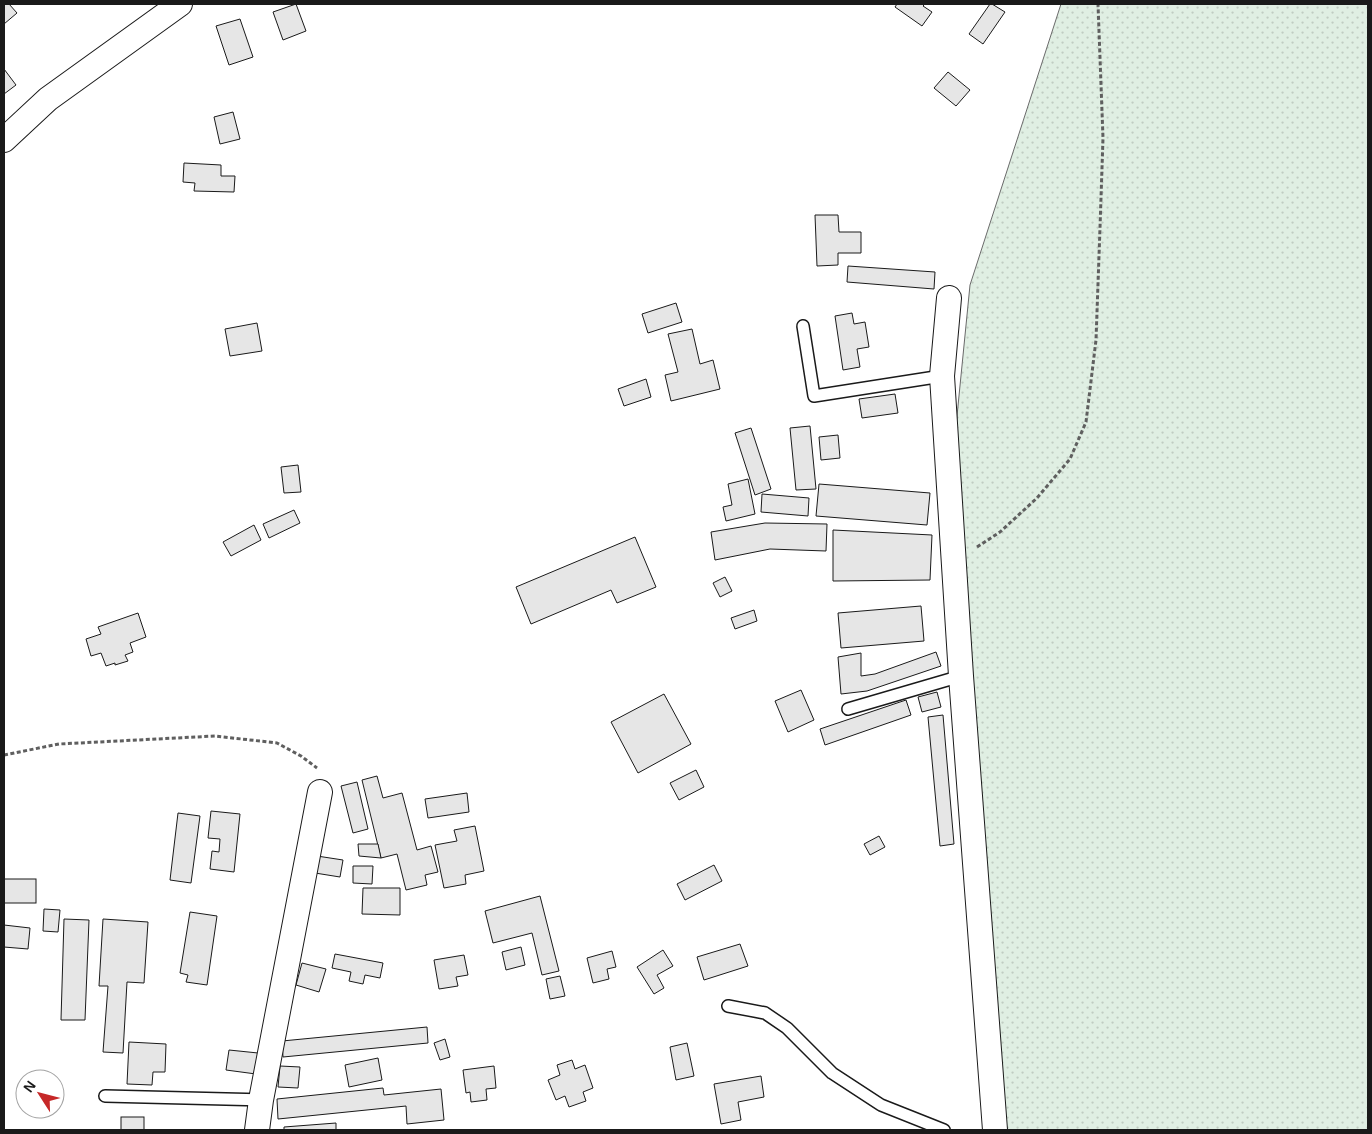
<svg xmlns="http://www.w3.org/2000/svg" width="1372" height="1134" viewBox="0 0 1372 1134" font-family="Arial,sans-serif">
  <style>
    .grass { fill: url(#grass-dots); stroke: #6a6a6a }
    .building { fill: #e6e6e6; stroke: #1a1a1a }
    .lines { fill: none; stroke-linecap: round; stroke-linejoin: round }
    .service-casing { stroke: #1a1a1a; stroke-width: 14 }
    .minor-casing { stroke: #1a1a1a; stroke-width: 26 }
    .path { stroke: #5f5f5f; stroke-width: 3; stroke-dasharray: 4 2.5; stroke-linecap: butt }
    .service { stroke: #fff; stroke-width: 11 }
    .minor { stroke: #fff; stroke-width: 24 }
  </style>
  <defs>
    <pattern id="grass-dots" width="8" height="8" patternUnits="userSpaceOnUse" patternTransform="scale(1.25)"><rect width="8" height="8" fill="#e0efe3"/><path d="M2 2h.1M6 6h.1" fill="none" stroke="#c0ccc2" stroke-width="1.8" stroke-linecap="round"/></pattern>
  </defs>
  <rect width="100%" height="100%" fill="#fff"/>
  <polygon class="grass" points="1061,4 1368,4 1368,1130 998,1130 956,426 970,285"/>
  <g class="building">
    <polygon points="4,4 9,4 17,13 4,24"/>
    <polygon points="296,4 306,31 283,40 273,12"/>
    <polygon points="897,4 925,4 923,6 932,12 922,26 895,7"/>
    <polygon points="990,4 992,4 1005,12 983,44 969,34"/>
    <polygon points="240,19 253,57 229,65 216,26"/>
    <polygon points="4,69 16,85 4,94"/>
    <polygon points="948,72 970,90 956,106 934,88"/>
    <polygon points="233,112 240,139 220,144 214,117"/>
    <polygon points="184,163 221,165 221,176 235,176 234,192 194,191 195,183 183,182"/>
    <polygon points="815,215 838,215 839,232 861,232 861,253 838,253 838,265 817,266"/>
    <polygon points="848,266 935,272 934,289 847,282"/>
    <polygon points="676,303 682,322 648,333 642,314"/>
    <polygon points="852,313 854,324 865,322 869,347 857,349 860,367 843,370 835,316"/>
    <polygon points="257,323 262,351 230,356 225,329"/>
    <polygon points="692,329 700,364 713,360 720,389 671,401 665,375 678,372 668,334"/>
    <polygon points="646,379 651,397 624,406 618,389"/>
    <polygon points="895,394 898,413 862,418 859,399"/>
    <polygon points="810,426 816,489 796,490 790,428"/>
    <polygon points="751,428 771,489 755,495 735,433"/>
    <polygon points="838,435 840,458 821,460 819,437"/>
    <polygon points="298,465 301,492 284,493 281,467"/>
    <polygon points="748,479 755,514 726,521 723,507 732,505 728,484"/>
    <polygon points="819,484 930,493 927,525 816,516"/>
    <polygon points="762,494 809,498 808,516 761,512"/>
    <polygon points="294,510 300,523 269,538 263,524"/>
    <polygon points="765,523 827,524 826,551 770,549 715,560 711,532"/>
    <polygon points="254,525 261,540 231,556 223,542"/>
    <polygon points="833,530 932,535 930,580 833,581"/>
    <polygon points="635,537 656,587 617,603 611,590 531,624 516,587"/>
    <polygon points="725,577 732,591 720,597 713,583"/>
    <polygon points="921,606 924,641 841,648 838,613"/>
    <polygon points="754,610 757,621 735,629 731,618"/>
    <polygon points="138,613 146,637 130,643 133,652 125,655 128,661 115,665 115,663 106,666 101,653 91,656 86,639 101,634 98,627"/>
    <polygon points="936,652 941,666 867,691 841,694 838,657 861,653 861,676 875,674"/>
    <polygon points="801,690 814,720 788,732 775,701"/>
    <polygon points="937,692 941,707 922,712 918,697"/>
    <polygon points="664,694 691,744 638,773 611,722"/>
    <polygon points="906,700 911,715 825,745 820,729"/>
    <polygon points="943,715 954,844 940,846 928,717"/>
    <polygon points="696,770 704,787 679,800 670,783"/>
    <polygon points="377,776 383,798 402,793 417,850 431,846 438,872 425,875 427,885 406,890 397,854 381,858 362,780"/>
    <polygon points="357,782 368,829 353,833 341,786"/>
    <polygon points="467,793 469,812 428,818 425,799"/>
    <polygon points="211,811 240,814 234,872 210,869 212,851 219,852 220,839 208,838"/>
    <polygon points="178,813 200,816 191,883 170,880"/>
    <polygon points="475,826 484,871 465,875 466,884 444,888 435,845 457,841 454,830"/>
    <polygon points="879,836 885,847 870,855 864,844"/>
    <polygon points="358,844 378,844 381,858 359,856"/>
    <polygon points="317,856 343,860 340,877 315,873"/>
    <polygon points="714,865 722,881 685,900 677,884"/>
    <polygon points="353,866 373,866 372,884 353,883"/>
    <rect x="4" y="879" width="32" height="24"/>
    <polygon points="363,888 400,888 400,915 362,914"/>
    <polygon points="540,896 559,971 542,975 532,933 493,943 485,911"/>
    <polygon points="44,909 60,910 58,932 43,931"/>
    <polygon points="190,912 217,916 207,985 186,982 188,975 180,973"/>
    <polygon points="64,919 89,920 85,1020 61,1020"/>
    <polygon points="103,919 148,922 144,983 127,982 123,1053 103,1052 108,986 99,986"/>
    <polygon points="4,925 30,928 28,949 4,947"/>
    <polygon points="740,944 748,966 704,980 697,957"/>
    <polygon points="521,947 525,965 506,970 502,952"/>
    <polygon points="663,950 673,966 657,975 664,988 654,994 637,967"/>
    <polygon points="612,951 616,967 607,969 609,979 593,983 587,958"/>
    <polygon points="335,954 383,963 380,978 365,975 363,984 349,981 351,972 332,968"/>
    <polygon points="464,955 468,975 456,977 458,986 439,989 434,960"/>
    <polygon points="302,963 326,969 319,992 296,985"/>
    <polygon points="560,976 565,996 550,999 546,979"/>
    <polygon points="427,1027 428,1043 283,1057 282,1041"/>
    <polygon points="445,1039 450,1057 440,1060 434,1043"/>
    <polygon points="129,1042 166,1044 165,1072 153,1072 152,1085 127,1084"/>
    <polygon points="687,1043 694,1076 676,1080 670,1047"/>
    <polygon points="229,1050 258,1053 256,1074 226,1070"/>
    <polygon points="378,1058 382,1080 349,1087 345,1065"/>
    <polygon points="572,1060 575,1069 585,1065 593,1088 583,1092 586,1101 569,1107 565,1096 556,1100 548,1080 560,1075 557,1065"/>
    <polygon points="280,1066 300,1067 298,1088 278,1087"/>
    <polygon points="494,1066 496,1088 486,1089 487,1100 471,1102 470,1092 466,1093 463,1070"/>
    <polygon points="761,1076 764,1097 738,1102 741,1120 721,1124 714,1084"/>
    <polygon points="383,1088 384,1095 441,1089 444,1120 407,1124 406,1106 278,1119 277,1099"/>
    <rect x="121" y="1117" width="23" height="13"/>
    <polygon points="336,1123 336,1130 284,1130 284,1127"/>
  </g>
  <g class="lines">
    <defs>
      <g id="service">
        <polyline points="803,326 814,396 942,376"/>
        <polyline points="848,709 961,676"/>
        <polyline points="728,1006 765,1013 787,1028 832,1073 881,1105 944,1130"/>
        <polyline points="105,1096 261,1100"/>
      </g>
      <g id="minor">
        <polyline points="4,140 48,99 180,4"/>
        <polyline points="949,298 942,376 961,676 995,1130"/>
        <polyline points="257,1130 261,1100 320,792"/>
      </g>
    </defs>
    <use href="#service" class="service-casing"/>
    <use href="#minor" class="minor-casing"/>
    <g class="path">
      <polyline points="977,547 1000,532 1037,498 1070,459 1086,422 1096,340 1100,228 1103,138 1098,4"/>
      <polyline points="4,755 59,744 215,736 277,743 301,756 317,768"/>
    </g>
    <use href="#service" class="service"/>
    <use href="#minor" class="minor"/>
  </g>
  <rect width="1372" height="1134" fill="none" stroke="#1a1a1a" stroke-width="10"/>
  <g transform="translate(40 1094) rotate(306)"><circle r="24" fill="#ffffff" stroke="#a3a3a3"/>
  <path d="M0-4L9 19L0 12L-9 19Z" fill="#c62828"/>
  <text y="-8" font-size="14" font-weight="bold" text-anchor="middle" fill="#1a1a1a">N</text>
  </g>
</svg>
